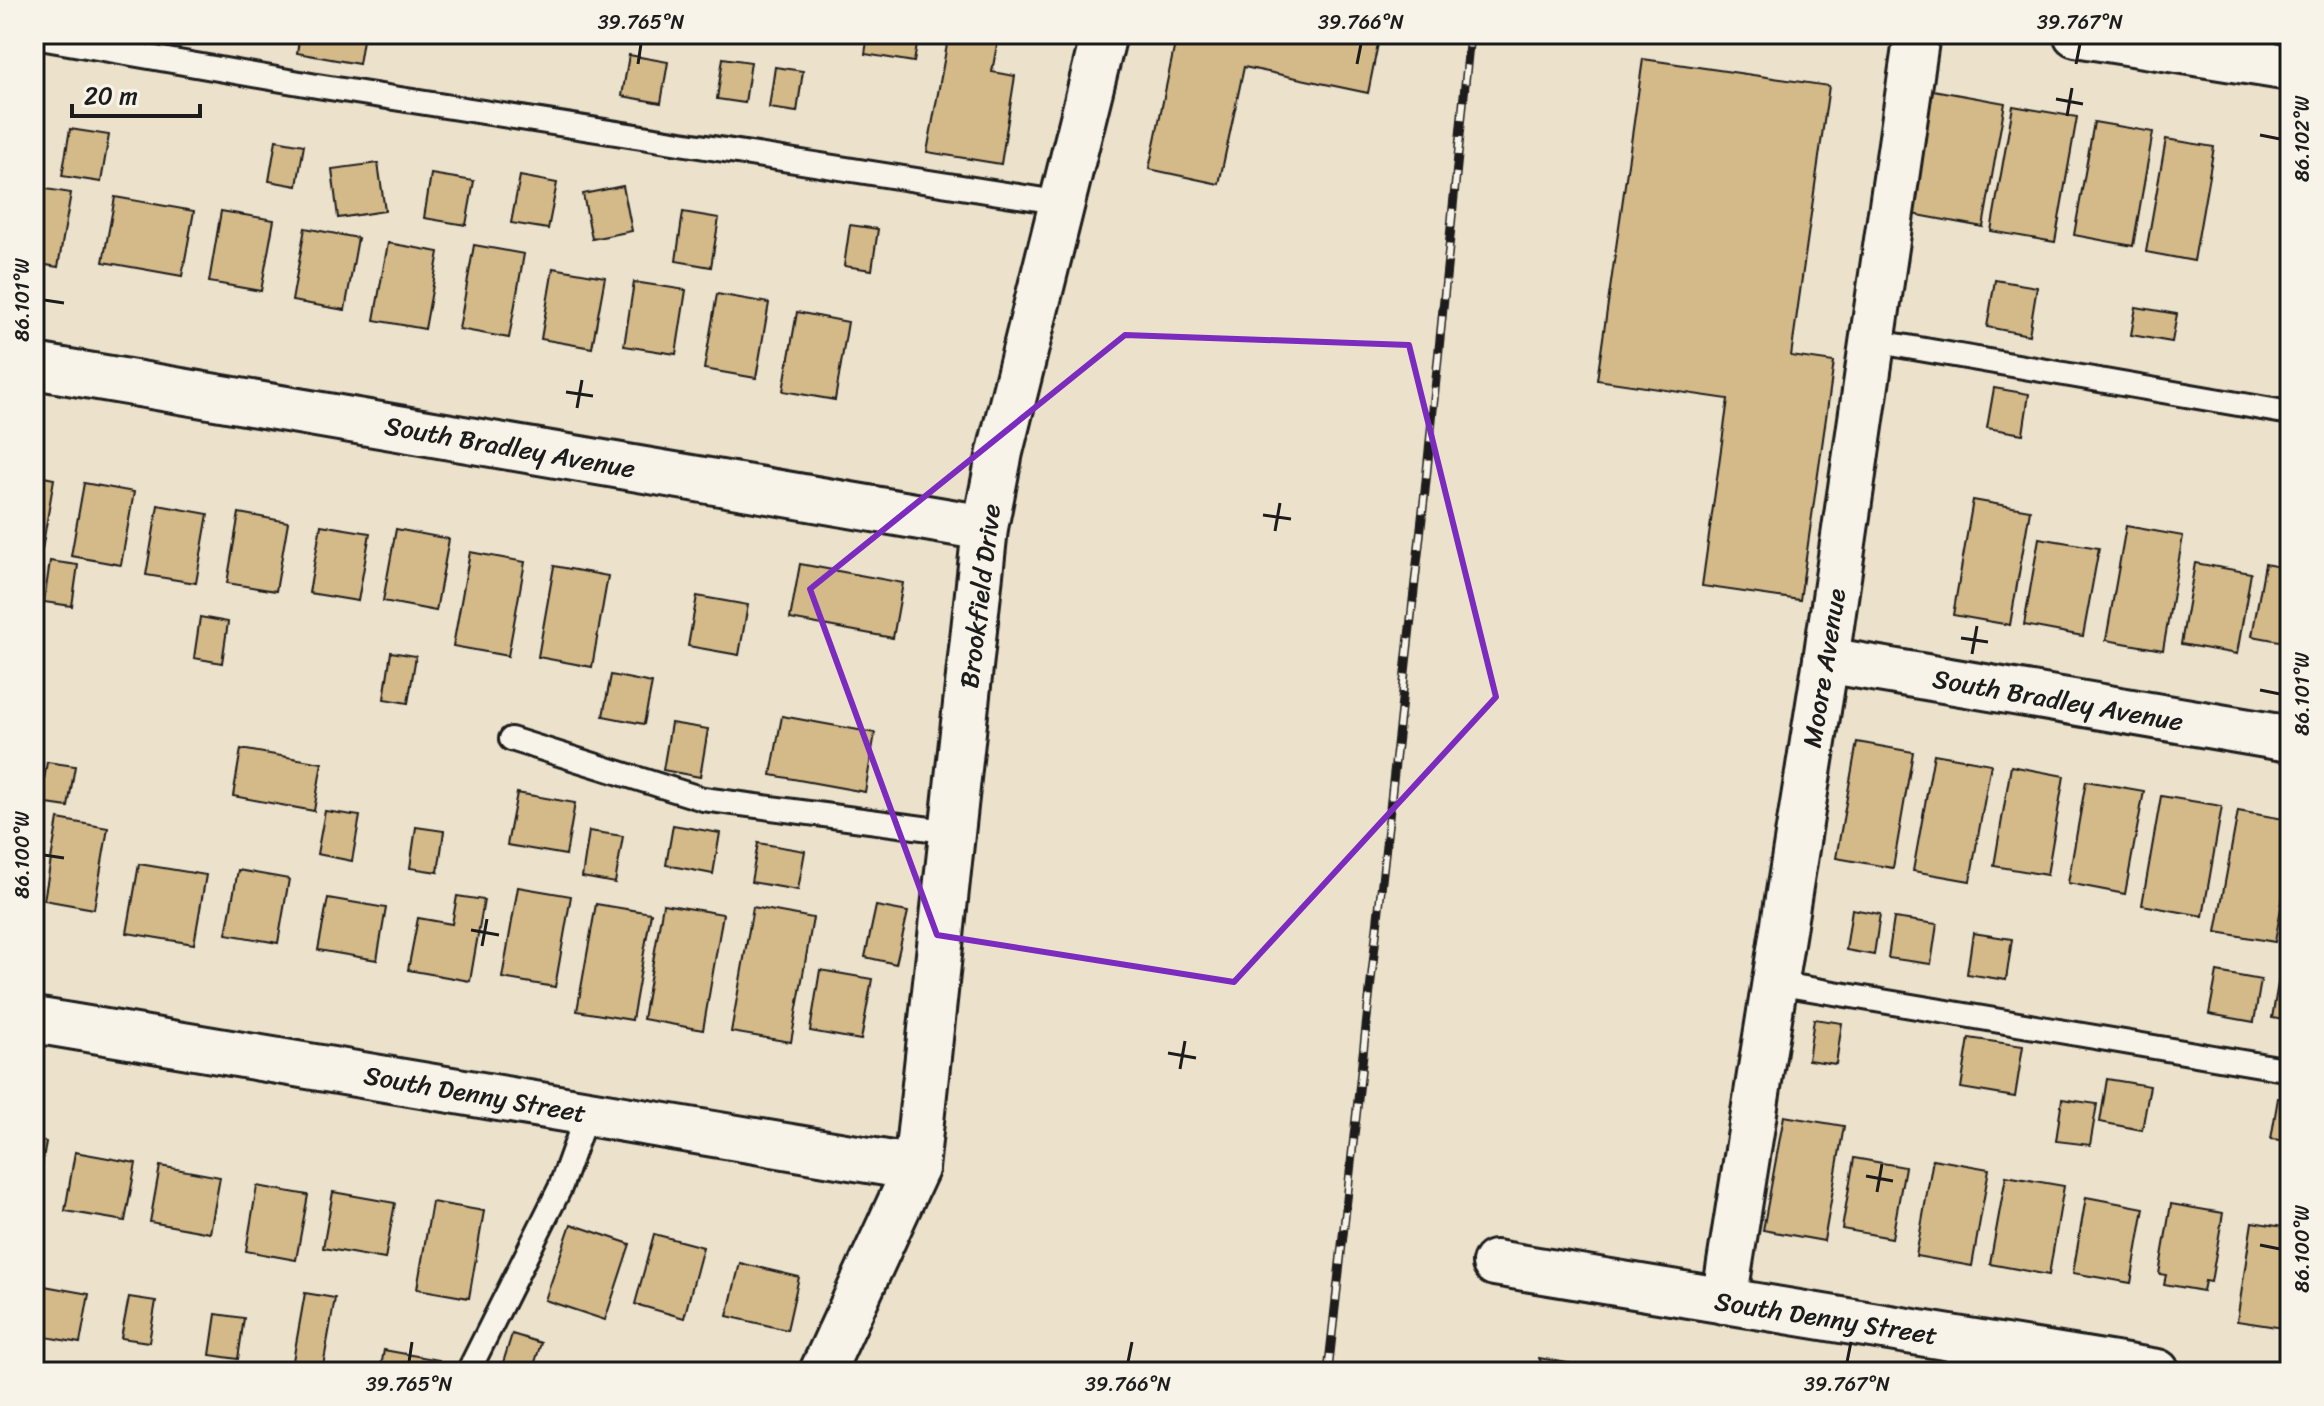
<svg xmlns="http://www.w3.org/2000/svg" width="2324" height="1406" viewBox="0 0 2324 1406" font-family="Sriracha,sans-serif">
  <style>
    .building { fill: #d4b989; stroke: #1c1c1c; stroke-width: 2 }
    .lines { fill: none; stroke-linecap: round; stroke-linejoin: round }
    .service-casing { stroke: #1c1c1c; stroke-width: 28 }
    .minor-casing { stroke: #1c1c1c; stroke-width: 50 }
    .tertiary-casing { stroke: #1c1c1c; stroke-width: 50 }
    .secondary-casing { stroke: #1c1c1c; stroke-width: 50 }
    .service { stroke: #f7f3e8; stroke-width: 22 }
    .minor { stroke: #f7f3e8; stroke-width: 44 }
    .tertiary { stroke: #f7f3e8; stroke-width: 44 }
    .secondary { stroke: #f7f3e8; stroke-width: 44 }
    .rail-casing { stroke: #1c1c1c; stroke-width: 9 }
    .rail { stroke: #f7f3e8; stroke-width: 6; stroke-dasharray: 18; stroke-linecap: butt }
    .marked { fill: none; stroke: #7b2cbf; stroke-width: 6; stroke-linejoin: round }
    .ticks { fill: none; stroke: #1c1c1c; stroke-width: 3 }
    .labels { text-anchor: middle; stroke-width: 6; stroke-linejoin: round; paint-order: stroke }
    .street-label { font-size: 26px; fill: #1c1c1c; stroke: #f7f3e8 }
    .neatline { fill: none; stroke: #1c1c1c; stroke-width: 3 }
    .ticks-label { font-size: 20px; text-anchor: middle; fill: #1c1c1c }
  </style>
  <rect width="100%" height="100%" fill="#ece2cc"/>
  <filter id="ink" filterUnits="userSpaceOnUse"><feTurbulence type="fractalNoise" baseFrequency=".0125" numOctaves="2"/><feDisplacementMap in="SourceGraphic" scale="16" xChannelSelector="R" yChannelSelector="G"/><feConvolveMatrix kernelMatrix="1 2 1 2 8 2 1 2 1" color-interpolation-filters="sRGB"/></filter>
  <g filter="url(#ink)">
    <g class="building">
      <polygon points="225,34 275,34 273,44 224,36"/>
      <polygon points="300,34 364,34 359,64 297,53"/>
      <polygon points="868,34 919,34 914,62 865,54"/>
      <polygon points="949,34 999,34 992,72 1015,76 1001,164 927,152"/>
      <polygon points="1177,34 1380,34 1368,93 1244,67 1219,184 1149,169"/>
      <polygon points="629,55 668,62 661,103 622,96"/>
      <polygon points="723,58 751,62 745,103 717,99"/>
      <polygon points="1643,59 1829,86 1791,356 1834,362 1800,600 1702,586 1728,399 1597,380"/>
      <polygon points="775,67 803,71 797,112 769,108"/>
      <polygon points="1933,90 2005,103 1983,227 1912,214"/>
      <polygon points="2013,106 2077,117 2055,242 1991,231"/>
      <polygon points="2094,122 2153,132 2133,246 2074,235"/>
      <polygon points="70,129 109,135 101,182 62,176"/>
      <polygon points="2166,139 2214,147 2194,261 2146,252"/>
      <polygon points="276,140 304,145 297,186 269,181"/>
      <polygon points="378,163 385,211 338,218 332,169"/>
      <polygon points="431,174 474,181 466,225 424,218"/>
      <polygon points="520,176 557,183 548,229 511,223"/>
      <polygon points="623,186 632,231 592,239 583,194"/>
      <polygon points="34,187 71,193 58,267 34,263"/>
      <polygon points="115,197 194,211 182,276 103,262"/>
      <polygon points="221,211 274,220 261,291 209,282"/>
      <polygon points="683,212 719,218 711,267 676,261"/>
      <polygon points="850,225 878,229 872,270 844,266"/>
      <polygon points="305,228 358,238 345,310 292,301"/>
      <polygon points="388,243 439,252 425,329 374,320"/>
      <polygon points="474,245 524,254 509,338 459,329"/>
      <polygon points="553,268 605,277 592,348 541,339"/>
      <polygon points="1995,280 2037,287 2029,335 1987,327"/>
      <polygon points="634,282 686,290 676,354 624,346"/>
      <polygon points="717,294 769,303 756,378 704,369"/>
      <polygon points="2136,307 2177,314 2172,342 2131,335"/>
      <polygon points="797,312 848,322 835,400 783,391"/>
      <polygon points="1994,388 2029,394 2023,434 1987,428"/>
      <polygon points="34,475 54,479 42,550 34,549"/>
      <polygon points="84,483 134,492 121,565 71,556"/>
      <polygon points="1973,500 2030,510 2010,625 1953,615"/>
      <polygon points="158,505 208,514 196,583 146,575"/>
      <polygon points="239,513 288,522 276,591 227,583"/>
      <polygon points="321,525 370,533 358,601 309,593"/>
      <polygon points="2126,526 2183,536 2163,650 2106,640"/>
      <polygon points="396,529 449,539 436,611 383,601"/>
      <polygon points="2039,538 2099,548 2083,636 2024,625"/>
      <polygon points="470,552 525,562 508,656 453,646"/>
      <polygon points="50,561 78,565 72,606 44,602"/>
      <polygon points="2195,563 2251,573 2237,654 2181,644"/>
      <polygon points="800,564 903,583 893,638 790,619"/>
      <polygon points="2265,564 2290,569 2290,643 2252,636"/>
      <polygon points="554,566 608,576 592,667 538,657"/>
      <polygon points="697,596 748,605 739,655 688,646"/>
      <polygon points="200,617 228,622 222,663 194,658"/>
      <polygon points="391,652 416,656 408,703 384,699"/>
      <polygon points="611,675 652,683 644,724 603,716"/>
      <polygon points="782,716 875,733 865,792 771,775"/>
      <polygon points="671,723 708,729 700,777 663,770"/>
      <polygon points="1857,742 1913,752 1893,868 1836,858"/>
      <polygon points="241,749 322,763 314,811 233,796"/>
      <polygon points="1934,754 1991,764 1970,881 1913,871"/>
      <polygon points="47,762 75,766 68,807 40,803"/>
      <polygon points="2011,766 2064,776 2047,875 1994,866"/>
      <polygon points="2086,781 2144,791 2125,894 2068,883"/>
      <polygon points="517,793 575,803 566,855 507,845"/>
      <polygon points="2161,796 2222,806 2203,916 2142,905"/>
      <polygon points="325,811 360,816 352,861 317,854"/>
      <polygon points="2238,811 2290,820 2290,857 2275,942 2216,932"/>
      <polygon points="58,819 108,828 94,909 44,900"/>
      <polygon points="673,825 720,833 713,874 666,865"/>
      <polygon points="416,827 444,831 438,872 410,868"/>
      <polygon points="589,831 623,836 615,883 582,877"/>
      <polygon points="758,843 805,851 798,890 751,882"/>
      <polygon points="139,864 206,875 194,944 127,933"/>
      <polygon points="238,870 289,879 278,943 226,934"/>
      <polygon points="518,887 571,896 555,987 502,978"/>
      <polygon points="457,896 484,900 470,981 408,970 418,918 452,924"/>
      <polygon points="328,898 386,908 377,960 318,950"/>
      <polygon points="596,904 651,913 632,1020 577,1011"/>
      <polygon points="663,904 723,914 703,1030 643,1019"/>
      <polygon points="876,906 908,912 896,964 865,957"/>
      <polygon points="753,907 813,918 791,1042 731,1032"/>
      <polygon points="1852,909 1880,914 1874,955 1846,950"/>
      <polygon points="1894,918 1937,924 1931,964 1888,958"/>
      <polygon points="1973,933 2012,939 2006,980 1967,974"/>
      <polygon points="820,970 872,979 861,1040 810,1031"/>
      <polygon points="2217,972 2261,980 2254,1022 2209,1014"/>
      <polygon points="2279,978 2290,980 2290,1021 2272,1018"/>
      <polygon points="1814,1019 1842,1023 1836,1064 1808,1060"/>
      <polygon points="1969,1038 2023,1046 2015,1097 1961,1088"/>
      <polygon points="2107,1079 2150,1086 2142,1130 2100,1122"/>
      <polygon points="2278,1098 2290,1099 2290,1141 2271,1139"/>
      <polygon points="2062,1099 2097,1104 2090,1145 2056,1141"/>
      <polygon points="1784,1116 1844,1126 1824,1241 1763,1230"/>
      <polygon points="34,1140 46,1142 35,1205 34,1205"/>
      <polygon points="75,1152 136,1163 125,1221 65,1211"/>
      <polygon points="1854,1158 1905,1167 1892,1238 1842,1229"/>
      <polygon points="1933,1159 1989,1169 1972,1266 1916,1256"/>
      <polygon points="160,1166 220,1177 210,1233 150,1222"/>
      <polygon points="2006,1176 2064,1186 2049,1275 1990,1264"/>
      <polygon points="257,1186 308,1195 296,1260 246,1251"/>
      <polygon points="333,1192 395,1203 385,1259 323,1248"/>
      <polygon points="2086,1197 2144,1208 2131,1283 2073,1273"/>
      <polygon points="432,1202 484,1211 469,1298 417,1289"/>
      <polygon points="2171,1204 2223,1213 2211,1282 2205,1281 2203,1291 2164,1284 2166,1275 2159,1274"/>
      <polygon points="2252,1222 2290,1228 2290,1329 2237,1321"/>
      <polygon points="571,1224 630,1244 605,1320 545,1300"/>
      <polygon points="654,1234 703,1247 684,1318 635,1304"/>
      <polygon points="740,1263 799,1277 787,1330 727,1316"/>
      <polygon points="39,1285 89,1294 80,1343 34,1335 34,1311"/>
      <polygon points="305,1293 335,1298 322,1372 291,1372"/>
      <polygon points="129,1297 156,1301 149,1342 121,1338"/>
      <polygon points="216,1314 244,1318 238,1359 210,1355"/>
      <polygon points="512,1334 541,1343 532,1372 510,1372 501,1369"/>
      <polygon points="384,1350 439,1360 437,1372 380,1372"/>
      <polygon points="1539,1358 1618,1372 1546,1372"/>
    </g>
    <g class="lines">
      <defs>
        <g id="service">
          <polyline points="34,37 317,86 1063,203"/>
          <polyline points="1873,341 2290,413"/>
          <polyline points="511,739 703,799 953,832"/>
          <polyline points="1775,983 2290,1070"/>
          <polyline points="468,1372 560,1188 587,1113"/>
        </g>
        <g id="minor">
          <polyline points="34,366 985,528"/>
          <polyline points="1826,660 2290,739"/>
          <polyline points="34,1020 916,1168"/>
          <polyline points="1495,1263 2157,1372"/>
          <polyline points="1724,1301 1826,660 1917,34"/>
        </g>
        <polyline id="tertiary" points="822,1372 916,1168 985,528 1000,452 1104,34"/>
        <polyline id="secondary" points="2076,34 2290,68"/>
      </defs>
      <use href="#service" class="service-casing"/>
      <use href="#minor" class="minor-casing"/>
      <use href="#tertiary" class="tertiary-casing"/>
      <use href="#secondary" class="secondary-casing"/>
      <use href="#service" class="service"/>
      <use href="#minor" class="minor"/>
      <use href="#tertiary" class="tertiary"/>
      <use href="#secondary" class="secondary"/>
      <defs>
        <polyline id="rail" points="1328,1372 1425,491 1470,34"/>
      </defs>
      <use href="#rail" class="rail-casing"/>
      <use href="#rail" class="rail"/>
    </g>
  </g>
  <path class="marked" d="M1125 335 1409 345 1496 697 1234 982 937 935 810 589Z"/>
  <path class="ticks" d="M638 64 641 44M1357 64 1361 44M2076 64 2080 44M2056 99 2083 104M2067 116 2072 88M2260 135 2280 139M44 300 64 303M566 392 593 396M577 408 582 380M1263 515 1291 519M1275 531 1280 503M1961 638 1988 642M1972 654 1977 626M2260 690 2280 694M44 855 64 858M471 930 499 935M482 946 487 919M1168 1053 1196 1058M1180 1069 1185 1041M1866 1176 1893 1181M1877 1192 1882 1164M2260 1245 2280 1249M409 1362 412 1342M1128 1362 1132 1342M1847 1362 1851 1342"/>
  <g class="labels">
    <g class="street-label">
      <text transform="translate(510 447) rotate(10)" y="9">South Bradley Avenue</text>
      <text transform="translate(980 596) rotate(-83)" y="9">Brookfield Drive</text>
      <text transform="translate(1824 668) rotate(-81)" y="9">Moore Avenue</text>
      <text transform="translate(2058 700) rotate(10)" y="9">South Bradley Avenue</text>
      <text transform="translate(475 1094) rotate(10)" y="9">South Denny Street</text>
      <text transform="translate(1826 1318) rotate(9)" y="9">South Denny Street</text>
    </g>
  </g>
  <rect width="2324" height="1406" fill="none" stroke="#f7f3e8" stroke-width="88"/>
  <path d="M72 104v12h128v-12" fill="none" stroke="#1c1c1c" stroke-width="4"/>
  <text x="84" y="104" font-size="24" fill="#1c1c1c" stroke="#f7f3e8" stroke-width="6" paint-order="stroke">20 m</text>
  <rect x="44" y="44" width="2236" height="1318" class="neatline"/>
  <g class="ticks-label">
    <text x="641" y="29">39.765°N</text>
    <text x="1361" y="29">39.766°N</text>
    <text x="2080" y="29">39.767°N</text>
    <text transform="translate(2302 139) rotate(-90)" y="7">86.102°W</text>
    <text transform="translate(22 300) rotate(-90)" y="7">86.101°W</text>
    <text transform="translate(2302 694) rotate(-90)" y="7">86.101°W</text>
    <text transform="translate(22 855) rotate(-90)" y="7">86.100°W</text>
    <text transform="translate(2302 1249) rotate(-90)" y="7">86.100°W</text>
    <text x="409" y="1391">39.765°N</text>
    <text x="1128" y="1391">39.766°N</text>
    <text x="1847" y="1391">39.767°N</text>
  </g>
</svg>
